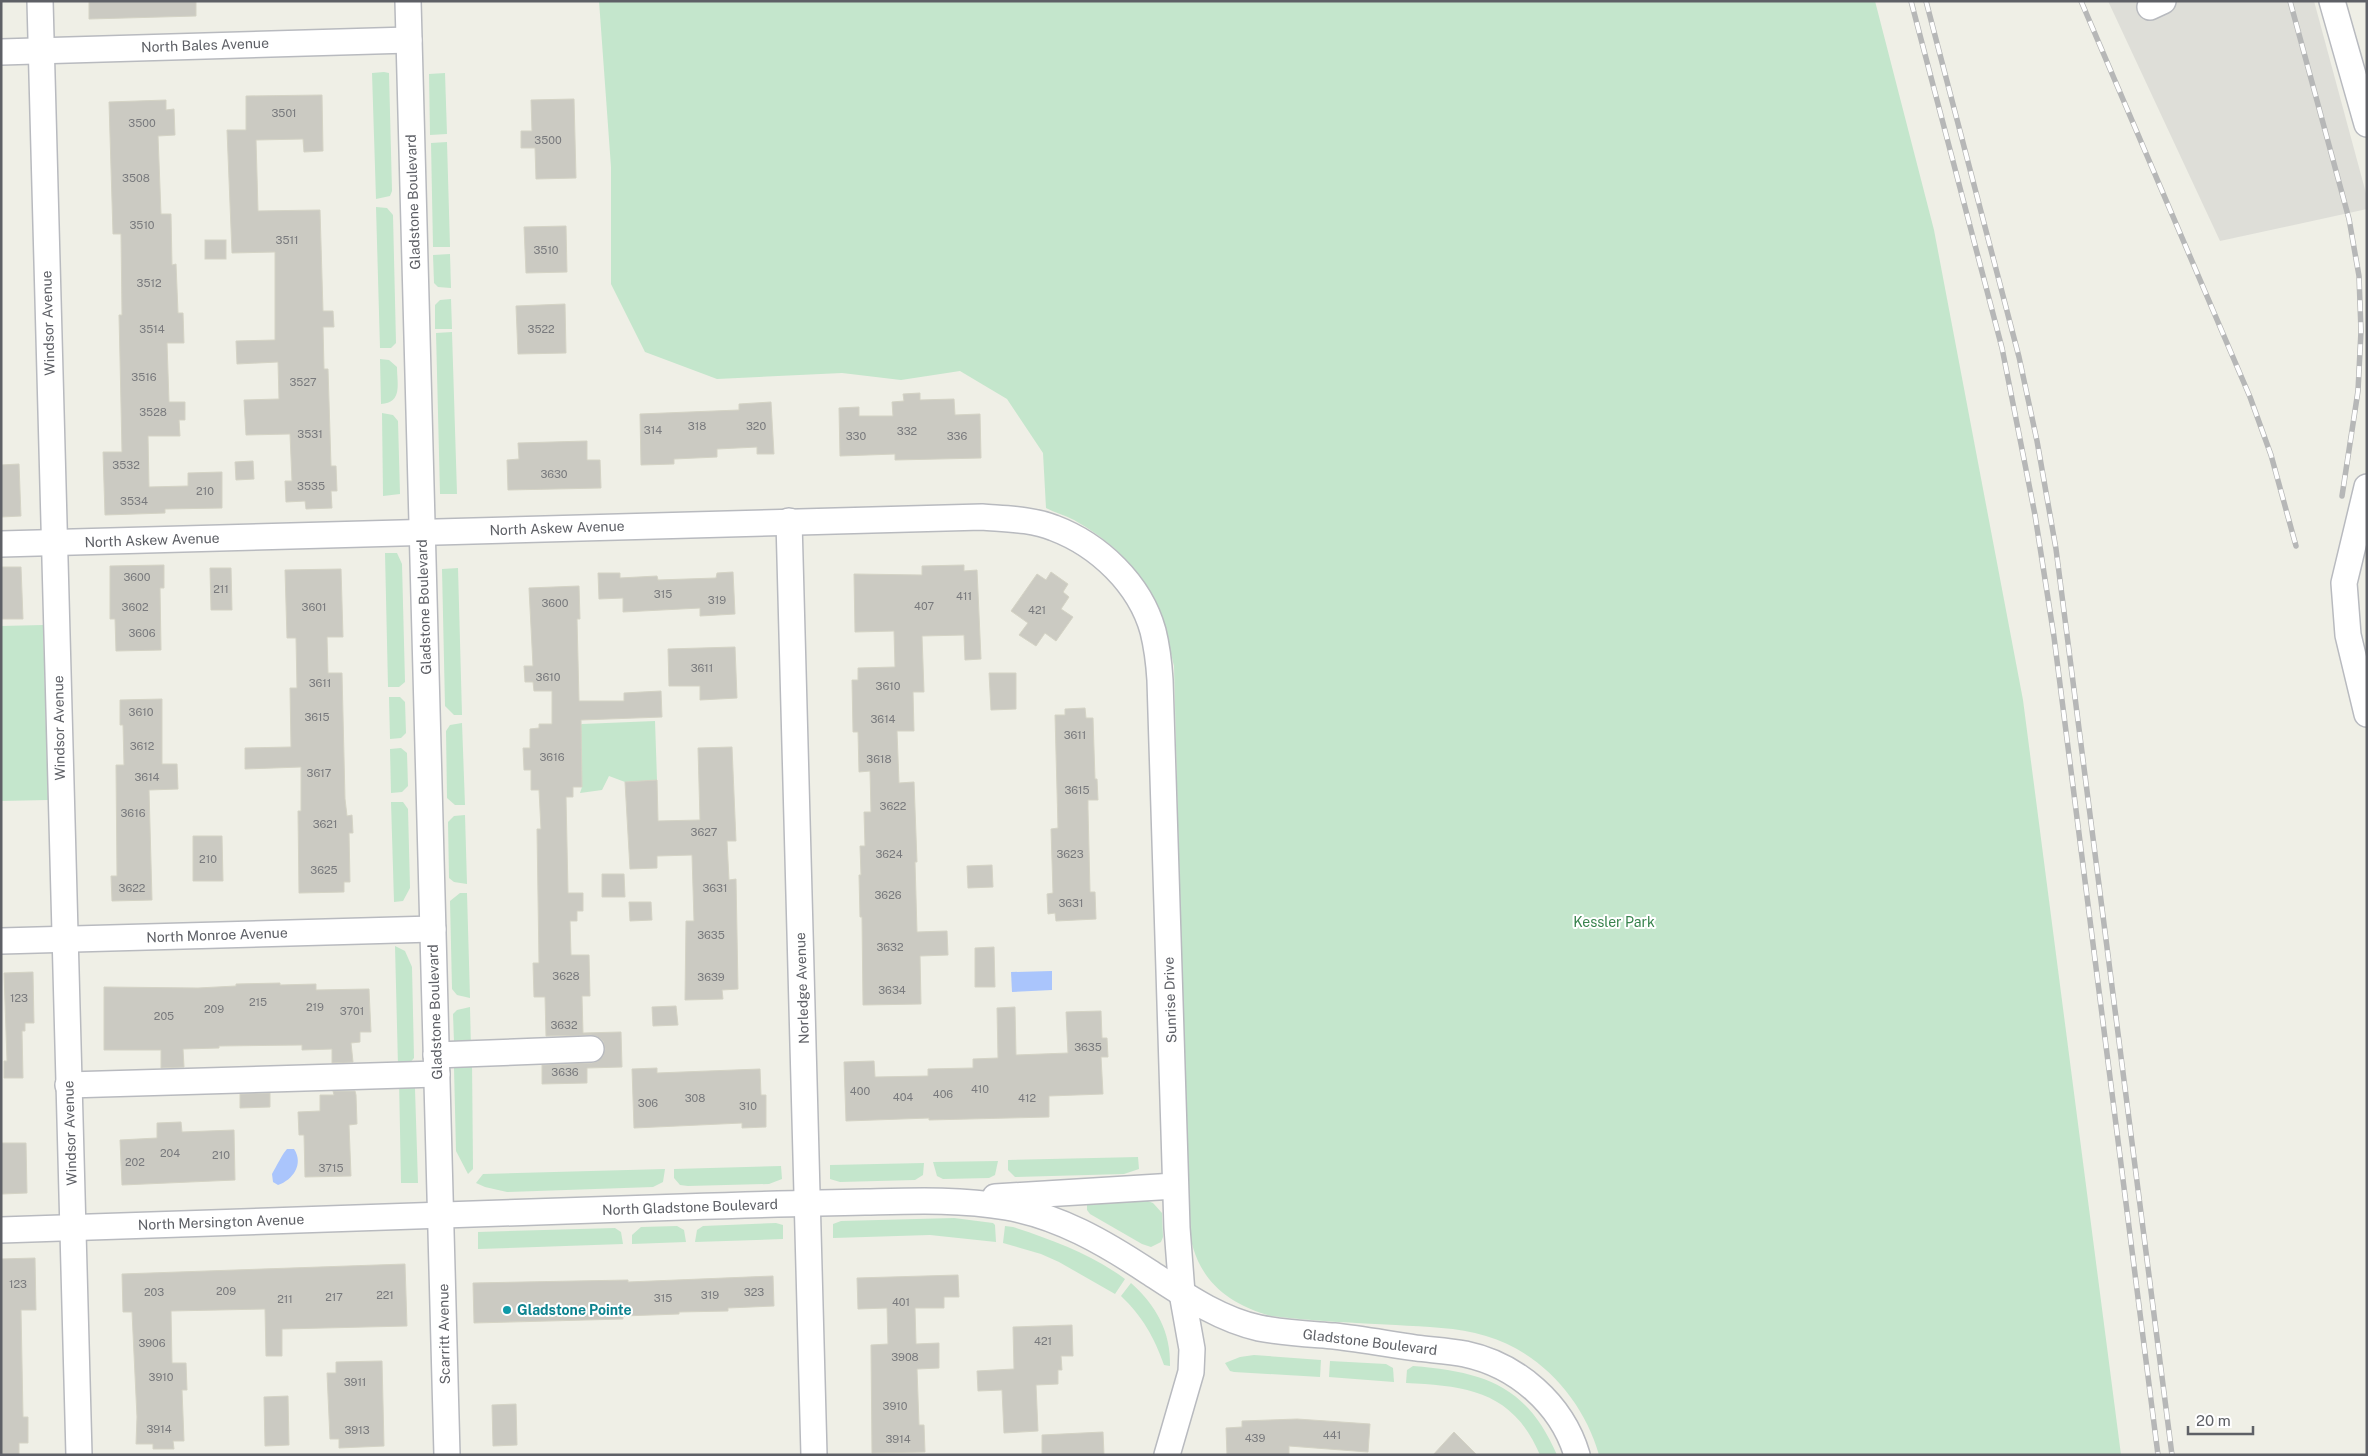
<svg xmlns="http://www.w3.org/2000/svg" width="2368" height="1456" viewBox="0 0 2368 1456" font-family="'Public Sans',sans-serif">
  <style>
    .industrial { fill: #deded8 }
    .green { fill: #c4e6cc }
    .water { fill: #aac5fc }
    .building { fill: #cbcac2; stroke: #d4d3c5 }
    .lines { fill: none; stroke-linecap: round; stroke-linejoin: round }
    .minor-casing { stroke: #b8babf; stroke-width: 28 }
    .minor { stroke: #fff; stroke-width: 25 }
    .rail-casing { stroke: #b6b7b7; stroke-width: 5.5 }
    .rail { stroke: #fff; stroke-width: 4; stroke-dasharray: 11; stroke-linecap: butt }
    .culture-dot { fill: #0f9aa8; stroke: #fff; stroke-width: 2 }
    .labels { text-anchor: middle; stroke-width: 4; stroke-linejoin: round; paint-order: stroke }
    .number-label { font-size: 11px; fill: #797a7d }
    .street-label { font-size: 14px; fill: #5e6066; stroke: #fff }
    .park-label { font-size: 14px; fill: #38834d; stroke: #fff }
    .culture-label { font-size: 14px; font-weight: bold; fill: #0d838f; stroke: #fff; text-anchor: start }
  </style>
  <rect width="100%" height="100%" fill="#efefe6"/>
  <polygon class="industrial" points="2108,1 2314,1 2367,197 2367,209 2220,241"/>
  <g class="green">
    <path d="M599 1H1875L1934 230 2023 700 2121 1455H1599C1584 1401 1541 1352 1486 1336 1457 1327 1426 1327 1396 1325 1354 1323 1313 1321 1271 1316 1221 1302 1193 1274 1188 1221L1174 666C1160 597 1137 556 1074 520 1065 515 1055 513 1046 508L1043 453 1007 399 960 371 901 380 842 373 717 379 645 352 611 284V167Z"/>
    <polygon points="384,72 389,73 392,191 390,196 376,199 372,73"/>
    <polygon points="445,73 447,134 430,135 429,74"/>
    <polygon points="447,142 450,247 433,247 431,143"/>
    <polygon points="376,207 387,208 393,215 396,343 391,348 380,348"/>
    <polygon points="450,254 451,288 438,287 434,283 433,255"/>
    <polygon points="451,299 452,329 435,329 435,305 440,300"/>
    <polygon points="452,332 457,494 440,494 436,333"/>
    <path d="M380 359 389 360 397 367C397 383 403 403 381 404Z"/>
    <polygon points="382,413 393,415 398,421 400,494 383,496"/>
    <polygon points="385,553 397,553 402,564 405,682 399,687 388,687"/>
    <polygon points="458,568 462,715 454,715 445,706 442,569"/>
    <polygon points="43,625 48,800 1,801 1,626"/>
    <polygon points="389,697 400,697 405,702 406,733 401,738 390,739"/>
    <polygon points="655,721 657,780 625,782 609,776 602,790 580,793 582,787 576,728 582,724"/>
    <polygon points="462,723 465,805 455,805 447,798 446,731 450,725"/>
    <polygon points="401,748 407,753 408,786 402,792 391,793 390,749"/>
    <polygon points="391,802 403,802 408,809 410,888 403,901 394,902"/>
    <polygon points="465,815 467,884 454,882 449,878 448,822 454,816"/>
    <polygon points="460,893 467,893 470,998 457,995 452,989 450,901"/>
    <polygon points="395,946 405,951 412,967 414,1058 408,1065 398,1066"/>
    <polygon points="470,1007 471,1049 454,1042 453,1014 457,1010"/>
    <polygon points="472,1059 473,1169 468,1174 456,1151 454,1068 456,1063"/>
    <polygon points="399,1079 415,1085 415,1089 418,1183 401,1183"/>
    <polygon points="1138,1157 1139,1169 1124,1174 1015,1177 1008,1170 1008,1160"/>
    <polygon points="998,1161 995,1175 989,1178 943,1179 937,1176 933,1162"/>
    <polygon points="924,1163 923,1175 915,1180 840,1182 830,1179 830,1165"/>
    <polygon points="781,1166 782,1179 769,1184 688,1186 680,1185 674,1178 674,1169"/>
    <polygon points="665,1169 663,1182 653,1187 507,1192 485,1187 476,1183 483,1174"/>
    <polygon points="1145,1200 1153,1203 1162,1213 1163,1237 1161,1242 1151,1247 1142,1244 1090,1214 1087,1210 1087,1204"/>
    <polygon points="954,1218 993,1223 995,1225 996,1242 930,1235 833,1238 833,1224 841,1221"/>
    <polygon points="776,1223 783,1225 783,1239 695,1242 697,1230 703,1226"/>
    <polygon points="677,1226 684,1230 686,1242 632,1244 632,1235 641,1227"/>
    <path d="M1005 1226 1013 1227C1053 1240 1091 1254 1125 1279L1115 1294 1059 1262 1041 1254 1003 1243Z"/>
    <polygon points="615,1228 621,1232 623,1244 478,1249 478,1232"/>
    <path d="M1131 1283C1156 1305 1171 1332 1170 1366L1164 1365C1154 1337 1143 1317 1121 1296Z"/>
    <polygon points="1254,1355 1321,1360 1320,1377 1234,1372 1230,1371 1225,1363 1240,1357"/>
    <polygon points="1330,1361 1386,1364 1393,1368 1394,1382 1329,1377"/>
    <path d="M1413 1366C1484 1372 1527 1385 1557 1455H1540C1513 1391 1467 1386 1406 1383L1407 1370Z"/>
  </g>
  <g class="water">
    <polygon points="1052,971 1052,990 1012,992 1011,972"/>
    <path d="M287 1149H294C304 1164 293 1180 278 1185L273 1182 272 1174C276 1167 283 1153 287 1149Z"/>
  </g>
  <g class="building">
    <polygon points="89,1 196,1 196,16 89,19"/>
    <polygon points="322,95 323,151 304,152 303,139 256,140 258,211 320,210 323,311 333,311 334,327 323,327 324,369 328,369 331,466 336,466 337,491 331,491 332,508 306,509 305,501 286,502 285,481 292,481 290,434 246,435 244,400 279,399 278,362 237,364 236,341 275,340 275,252 232,253 227,130 246,130 246,96"/>
    <polygon points="574,99 576,178 536,179 535,148 521,148 521,131 532,131 531,100"/>
    <polygon points="166,100 166,110 174,109 175,135 158,136 161,214 171,214 172,265 176,264 178,313 183,313 184,343 167,343 169,402 185,402 185,420 179,420 180,436 148,436 149,487 188,486 188,473 222,472 222,508 165,509 165,513 105,515 103,452 122,452 120,358 119,315 122,315 121,234 113,234 109,102"/>
    <polygon points="566,226 567,272 526,273 524,227"/>
    <rect x="205" y="240" width="21" height="19"/>
    <polygon points="565,304 566,353 518,354 516,306"/>
    <polygon points="920,393 920,400 954,399 955,415 980,414 981,458 895,460 895,454 840,456 839,408 859,407 859,416 893,416 892,402 904,401 903,394"/>
    <polygon points="771,402 774,454 757,454 757,447 717,449 717,457 674,459 674,464 641,465 640,414 739,410 739,404"/>
    <polygon points="587,441 587,460 600,460 601,488 508,490 507,460 519,459 518,443"/>
    <polygon points="253,461 254,479 236,480 235,462"/>
    <polygon points="19,464 21,516 1,517 1,465"/>
    <polygon points="164,565 164,588 160,588 161,650 116,651 115,619 110,619 110,566"/>
    <polygon points="964,565 964,571 977,570 981,659 965,660 964,635 922,636 924,692 913,692 914,731 897,731 899,783 914,782 917,862 915,862 917,932 947,931 948,955 920,956 921,1004 863,1005 862,917 860,917 859,875 861,875 860,846 865,846 864,812 871,812 870,771 859,772 858,732 853,732 852,680 858,680 858,668 895,667 894,631 855,632 854,574 922,575 922,566"/>
    <polygon points="1,567 21,567 23,619 1,619"/>
    <polygon points="210,568 231,568 232,610 211,610"/>
    <polygon points="341,569 343,637 327,637 328,673 342,673 345,799 347,816 352,815 353,833 349,833 350,882 344,882 344,892 299,893 298,811 301,811 301,767 245,769 245,748 291,747 290,688 297,688 296,638 287,638 285,570"/>
    <polygon points="733,572 735,614 700,616 700,608 623,612 623,598 599,599 598,573 620,573 620,578 657,576 658,580 716,578 717,573"/>
    <polygon points="1051,572 1068,584 1063,592 1069,597 1061,609 1073,617 1056,641 1045,633 1036,646 1019,635 1028,623 1011,611 1037,574 1046,580"/>
    <polygon points="579,586 580,619 577,619 579,701 624,701 624,693 661,691 662,717 581,720 582,787 573,787 573,797 566,797 568,893 583,893 583,911 577,911 577,921 570,921 571,955 589,955 590,996 582,996 583,1033 621,1032 622,1067 587,1068 587,1083 542,1084 542,1065 592,1063 598,1061 603,1056 605,1049 603,1041 598,1037 591,1035 546,1036 545,997 534,997 533,963 539,963 537,829 541,829 539,790 531,790 531,770 524,770 523,748 530,748 530,729 539,728 539,724 552,724 552,691 534,691 533,682 525,682 524,666 533,666 529,588"/>
    <polygon points="735,647 737,698 700,700 700,686 669,686 668,649"/>
    <polygon points="989,673 1016,673 1016,709 991,710"/>
    <polygon points="162,699 162,764 177,764 178,789 149,790 152,900 112,901 111,876 117,876 116,765 124,765 123,725 120,725 120,700"/>
    <polygon points="1085,708 1086,718 1093,718 1095,779 1097,779 1098,800 1088,800 1088,809 1090,892 1095,892 1096,919 1056,921 1055,913 1048,914 1047,894 1053,893 1051,829 1058,828 1055,715 1065,715 1065,709"/>
    <polygon points="732,747 736,841 727,841 729,880 736,879 738,989 722,990 723,999 685,1000 686,921 694,921 692,855 657,856 657,868 630,869 625,782 657,780 658,821 700,820 698,748"/>
    <polygon points="193,836 222,836 223,881 193,881"/>
    <polygon points="992,865 993,887 968,888 967,866"/>
    <polygon points="602,874 624,874 625,897 602,897"/>
    <polygon points="629,902 651,902 652,920 630,921"/>
    <polygon points="994,947 995,987 975,987 975,948"/>
    <polygon points="33,972 34,1023 25,1023 25,1031 22,1031 23,1078 4,1078 4,1061 7,1061 4,973"/>
    <polygon points="280,983 280,985 316,984 316,990 369,989 371,1032 360,1032 360,1042 351,1043 353,1062 332,1063 332,1049 302,1050 302,1045 219,1046 219,1048 183,1049 184,1067 161,1068 161,1050 104,1050 104,987 198,988 236,986 236,984"/>
    <polygon points="676,1006 678,1025 653,1026 652,1007"/>
    <polygon points="1015,1007 1016,1055 1068,1053 1066,1012 1101,1011 1102,1038 1107,1038 1108,1057 1101,1057 1103,1094 1049,1096 1049,1117 929,1120 929,1118 846,1121 844,1062 874,1061 875,1077 928,1076 928,1069 973,1068 973,1059 998,1058 997,1008"/>
    <polygon points="657,1068 657,1073 760,1069 761,1095 766,1095 766,1127 742,1128 742,1123 634,1128 632,1069"/>
    <polygon points="333,1091 355,1091 356,1095 357,1124 349,1125 351,1176 305,1177 304,1135 299,1135 298,1112 320,1111 320,1095 334,1095"/>
    <polygon points="270,1093 270,1107 240,1108 240,1094"/>
    <polygon points="181,1122 182,1132 234,1130 235,1180 122,1185 120,1140 157,1138 157,1123"/>
    <polygon points="1,1143 26,1143 27,1193 2,1194"/>
    <polygon points="35,1258 36,1310 21,1310 23,1417 28,1417 28,1443 19,1443 19,1455 1,1455 1,1259"/>
    <polygon points="405,1264 407,1326 282,1329 282,1356 266,1356 265,1309 171,1311 172,1363 186,1363 187,1390 182,1390 184,1441 173,1441 174,1449 153,1449 153,1444 136,1444 137,1417 132,1312 123,1312 122,1274"/>
    <polygon points="958,1275 959,1297 944,1297 944,1308 915,1308 916,1344 939,1343 939,1368 917,1369 919,1425 924,1425 925,1452 872,1453 871,1345 888,1344 887,1308 858,1309 857,1278"/>
    <polygon points="773,1276 774,1306 728,1308 728,1311 679,1312 679,1314 623,1316 623,1319 474,1323 473,1283 628,1280 628,1282"/>
    <polygon points="1072,1325 1073,1356 1061,1356 1062,1370 1058,1370 1058,1384 1036,1385 1038,1431 1004,1433 1002,1390 978,1391 977,1371 1014,1369 1013,1327"/>
    <polygon points="382,1361 384,1446 339,1448 339,1439 330,1439 327,1373 336,1373 336,1362"/>
    <polygon points="288,1396 289,1445 265,1446 264,1397"/>
    <polygon points="516,1404 517,1445 493,1446 492,1405"/>
    <polygon points="1297,1419 1370,1424 1368,1452 1289,1446 1289,1455 1227,1455 1226,1428 1242,1427 1242,1421"/>
    <polygon points="1103,1432 1104,1455 1042,1455 1042,1435"/>
    <polygon points="1454,1432 1477,1455 1433,1455"/>
  </g>
  <g class="lines">
    <defs>
      <g id="minor">
        <polyline points="40,1 79,1455"/>
        <polyline points="408,1 447,1455"/>
        <polyline points="2332,1 2367,124"/>
        <polyline points="2150,7 2163,1"/>
        <polyline points="1,52 409,40"/>
        <polyline points="2367,487 2344,583 2348,635 2367,714"/>
        <polyline points="789,521 814,1455"/>
        <path d="M1 544 982 517C1006 519 1032 519 1054 528 1099 545 1140 584 1153 631 1157 647 1159 664 1160 680L1177 1228 1182 1293 1192 1349 1191 1372 1167 1455"/>
        <polyline points="1,941 433,929"/>
        <polyline points="436,1055 591,1049"/>
        <polyline points="68,1085 437,1074"/>
        <polyline points="995,1197 1175,1186"/>
        <path d="M1 1230C228 1224 455 1213 682 1207 743 1205 804 1203 865 1202 912 1201 959 1199 1006 1207 1059 1216 1105 1243 1149 1272 1183 1294 1218 1319 1259 1328 1284 1333 1309 1334 1334 1336 1361 1339 1388 1344 1416 1348 1432 1350 1449 1351 1465 1354 1517 1365 1562 1404 1577 1455"/>
      </g>
    </defs>
    <use href="#minor" class="minor-casing"/>
    <use href="#minor" class="minor"/>
    <defs>
      <g id="rail">
        <polyline points="1911,1 2002,348 2035,515 2054,637 2158,1455"/>
        <polyline points="1926,1 2019,357 2037,441 2056,549 2172,1455"/>
        <polyline points="2081,1 2250,397 2271,455 2296,546"/>
        <polyline points="2290,1 2349,219 2359,276 2361,331 2358,391 2342,496"/>
      </g>
    </defs>
    <use href="#rail" class="rail-casing"/>
    <use href="#rail" class="rail"/>
  </g>
  <circle class="culture-dot" cx="507" cy="1310" r="5"/>
  <g class="labels">
    <g class="number-label">
      <text x="284" y="117">3501</text>
      <text x="142" y="127">3500</text>
      <text x="548" y="144">3500</text>
      <text x="136" y="182">3508</text>
      <text x="142" y="229">3510</text>
      <text x="287" y="244">3511</text>
      <text x="546" y="254">3510</text>
      <text x="149" y="287">3512</text>
      <text x="152" y="333">3514</text>
      <text x="541" y="333">3522</text>
      <text x="144" y="381">3516</text>
      <text x="303" y="386">3527</text>
      <text x="153" y="416">3528</text>
      <text x="697" y="430">318</text>
      <text x="756" y="430">320</text>
      <text x="653" y="434">314</text>
      <text x="907" y="435">332</text>
      <text x="310" y="438">3531</text>
      <text x="856" y="440">330</text>
      <text x="957" y="440">336</text>
      <text x="126" y="469">3532</text>
      <text x="554" y="478">3630</text>
      <text x="311" y="490">3535</text>
      <text x="205" y="495">210</text>
      <text x="134" y="505">3534</text>
      <text x="137" y="581">3600</text>
      <text x="221" y="593">211</text>
      <text x="663" y="598">315</text>
      <text x="964" y="600">411</text>
      <text x="717" y="604">319</text>
      <text x="555" y="607">3600</text>
      <text x="924" y="610">407</text>
      <text x="135" y="611">3602</text>
      <text x="314" y="611">3601</text>
      <text x="1037" y="614">421</text>
      <text x="142" y="637">3606</text>
      <text x="702" y="672">3611</text>
      <text x="548" y="681">3610</text>
      <text x="320" y="687">3611</text>
      <text x="888" y="690">3610</text>
      <text x="141" y="716">3610</text>
      <text x="317" y="721">3615</text>
      <text x="883" y="723">3614</text>
      <text x="1075" y="739">3611</text>
      <text x="142" y="750">3612</text>
      <text x="552" y="761">3616</text>
      <text x="879" y="763">3618</text>
      <text x="319" y="777">3617</text>
      <text x="147" y="781">3614</text>
      <text x="1077" y="794">3615</text>
      <text x="893" y="810">3622</text>
      <text x="133" y="817">3616</text>
      <text x="325" y="828">3621</text>
      <text x="704" y="836">3627</text>
      <text x="889" y="858">3624</text>
      <text x="1070" y="858">3623</text>
      <text x="208" y="863">210</text>
      <text x="324" y="874">3625</text>
      <text x="132" y="892">3622</text>
      <text x="715" y="892">3631</text>
      <text x="888" y="899">3626</text>
      <text x="1071" y="907">3631</text>
      <text x="711" y="939">3635</text>
      <text x="890" y="951">3632</text>
      <text x="566" y="980">3628</text>
      <text x="711" y="981">3639</text>
      <text x="892" y="994">3634</text>
      <text x="19" y="1002">123</text>
      <text x="258" y="1006">215</text>
      <text x="315" y="1011">219</text>
      <text x="214" y="1013">209</text>
      <text x="352" y="1015">3701</text>
      <text x="164" y="1020">205</text>
      <text x="564" y="1029">3632</text>
      <text x="1088" y="1051">3635</text>
      <text x="565" y="1076">3636</text>
      <text x="980" y="1093">410</text>
      <text x="860" y="1095">400</text>
      <text x="943" y="1098">406</text>
      <text x="903" y="1101">404</text>
      <text x="695" y="1102">308</text>
      <text x="1027" y="1102">412</text>
      <text x="648" y="1107">306</text>
      <text x="748" y="1110">310</text>
      <text x="170" y="1157">204</text>
      <text x="221" y="1159">210</text>
      <text x="135" y="1166">202</text>
      <text x="331" y="1172">3715</text>
      <text x="18" y="1288">123</text>
      <text x="226" y="1295">209</text>
      <text x="154" y="1296">203</text>
      <text x="754" y="1296">323</text>
      <text x="385" y="1299">221</text>
      <text x="710" y="1299">319</text>
      <text x="334" y="1301">217</text>
      <text x="663" y="1302">315</text>
      <text x="285" y="1303">211</text>
      <text x="901" y="1306">401</text>
      <text x="1043" y="1345">421</text>
      <text x="152" y="1347">3906</text>
      <text x="905" y="1361">3908</text>
      <text x="161" y="1381">3910</text>
      <text x="355" y="1386">3911</text>
      <text x="895" y="1410">3910</text>
      <text x="159" y="1433">3914</text>
      <text x="357" y="1434">3913</text>
      <text x="1332" y="1439">441</text>
      <text x="1255" y="1442">439</text>
      <text x="898" y="1443">3914</text>
    </g>
    <g class="street-label">
      <text transform="translate(205 45) rotate(-2)" y="5">North Bales Avenue</text>
      <text transform="translate(413 202) rotate(-92)" y="5">Gladstone Boulevard</text>
      <text transform="translate(48 323) rotate(-92)" y="5">Windsor Avenue</text>
      <text transform="translate(557 528) rotate(-2)" y="5">North Askew Avenue</text>
      <text transform="translate(152 540) rotate(-2)" y="5">North Askew Avenue</text>
      <text transform="translate(424 607) rotate(-92)" y="5">Gladstone Boulevard</text>
      <text transform="translate(59 728) rotate(-91)" y="5">Windsor Avenue</text>
      <text transform="translate(217 935) rotate(-2)" y="5">North Monroe Avenue</text>
      <text transform="translate(802 988) rotate(-92)" y="5">Norledge Avenue</text>
      <text transform="translate(1170 1000) rotate(-92)" y="5">Sunrise Drive</text>
      <text transform="translate(435 1012) rotate(-92)" y="5">Gladstone Boulevard</text>
      <text transform="translate(70 1133) rotate(-92)" y="5">Windsor Avenue</text>
      <text transform="translate(690 1207) rotate(-2)" y="5">North Gladstone Boulevard</text>
      <text transform="translate(221 1222) rotate(-2)" y="5">North Mersington Avenue</text>
      <text transform="translate(444 1334) rotate(-91)" y="5">Scarritt Avenue</text>
      <text transform="translate(1370 1342) rotate(7)" y="5">Gladstone Boulevard</text>
    </g>
    <g class="park-label">
      <text x="1614" y="927">Kessler Park</text>
    </g>
    <g class="culture-label">
      <text x="517" y="1315">Gladstone Pointe</text>
    </g>
  </g>
  <rect width="2368" height="1456" fill="none" stroke="#5e6066" stroke-width="5"/>
  <path d="M2188 1426v8h65v-8" fill="none" stroke="#5e6066" stroke-width="2.5"/>
  <text x="2196" y="1426" font-size="15" fill="#5e6066" stroke="#ffffff" stroke-width="4" paint-order="stroke">20 m</text>
</svg>
